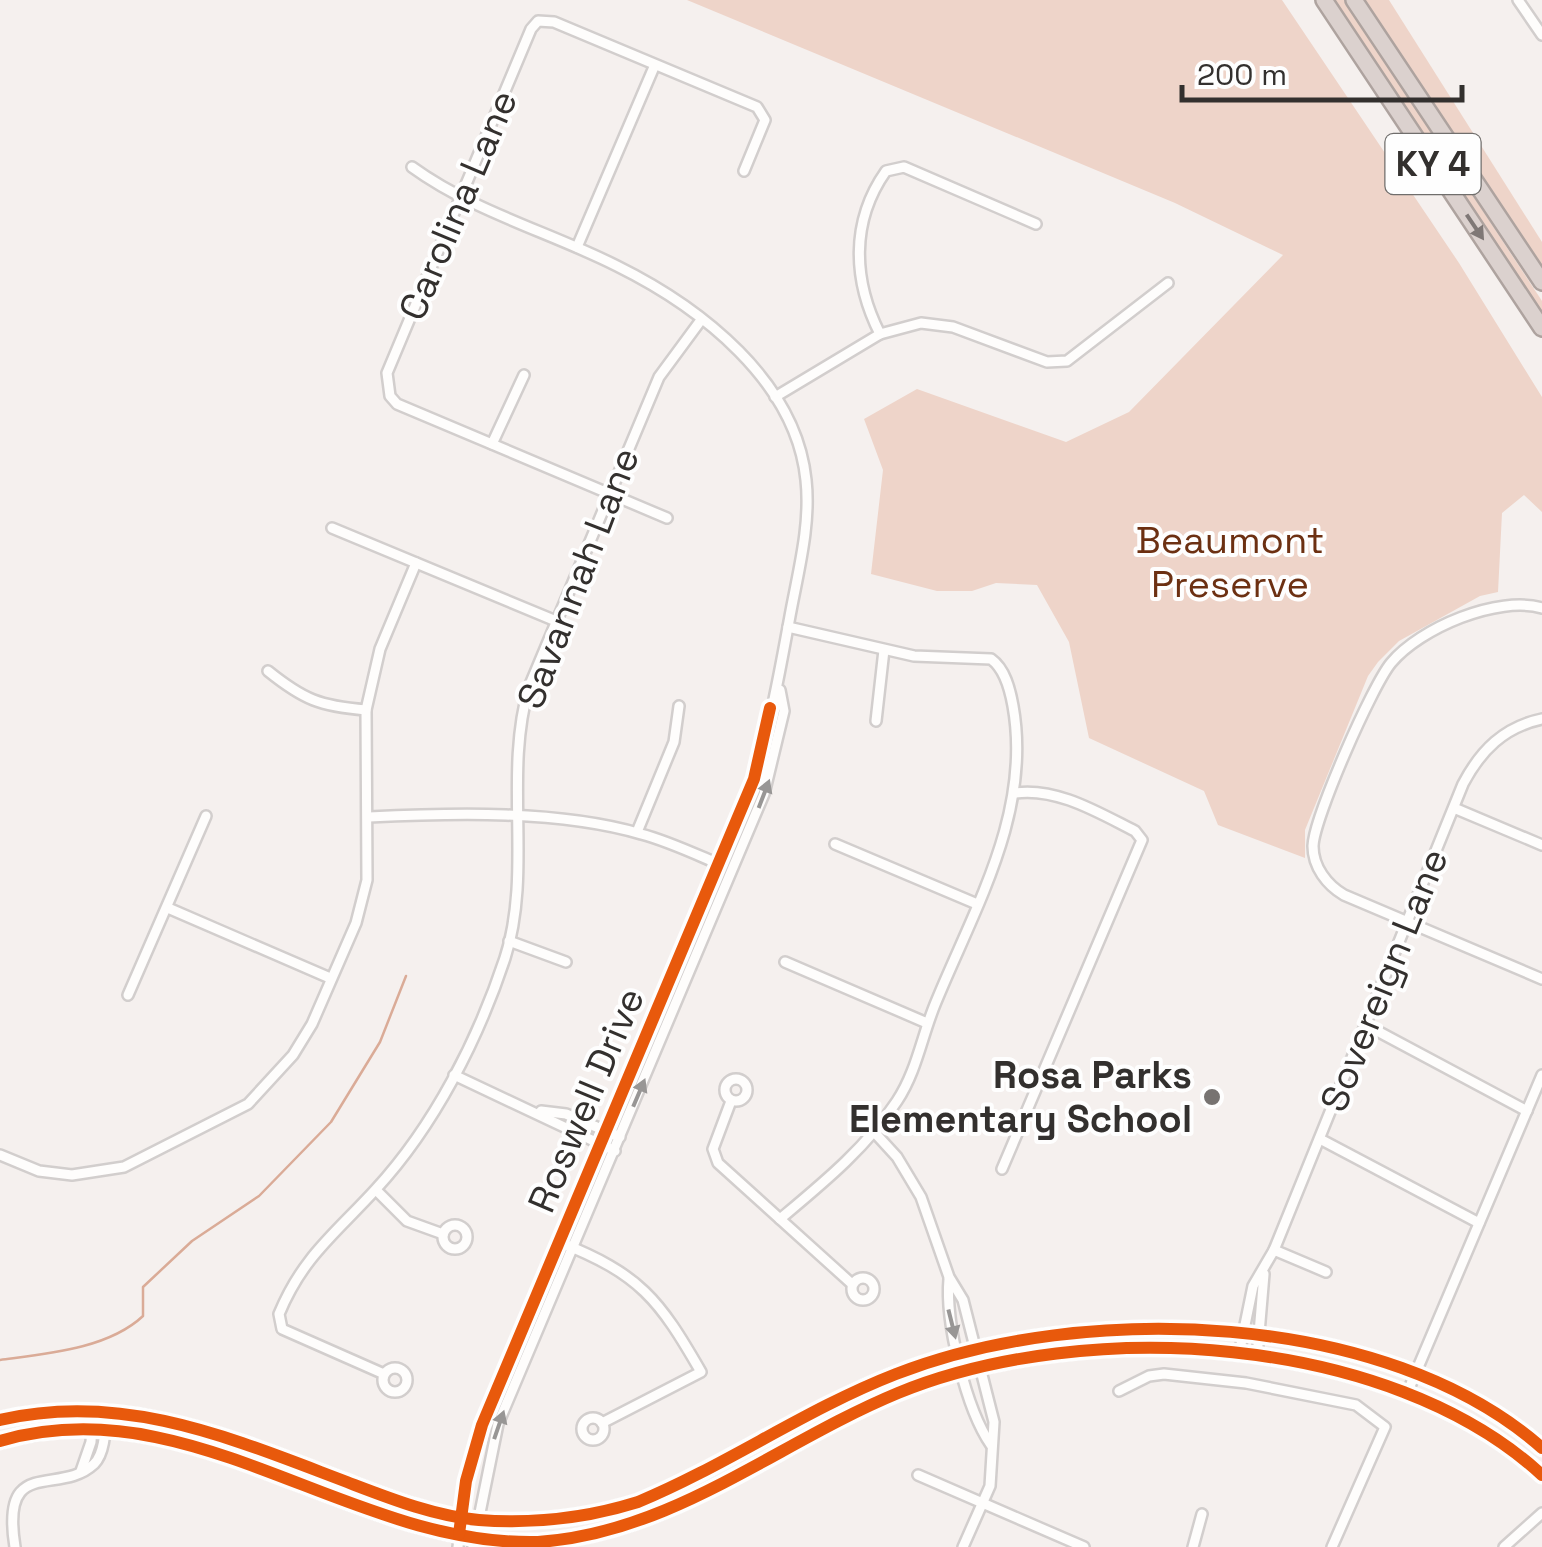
<svg xmlns="http://www.w3.org/2000/svg" width="1542" height="1547" viewBox="0 0 1542 1547" font-family="'Space Grotesk',sans-serif">
  <style>
    .green { fill: #eed4c9 }
    .lines { fill: none; stroke-linecap: round; stroke-linejoin: round }
    .stream { stroke: #daab97; stroke-width: 2.5 }
    .street-casing { stroke: #d2cecd; stroke-width: 14 }
    .secondary-casing { stroke: #d2cecd; stroke-width: 18 }
    .highway-casing { stroke: #aea39f; stroke-width: 20 }
    .street { stroke: #fefdfc; stroke-width: 9 }
    .secondary { stroke: #f2f0ef; stroke-width: 12 }
    .highway { stroke: #dbd1ce; stroke-width: 15 }
    .cycleway-casing { stroke: #fefefe; stroke-width: 19 }
    .cycleway { stroke: #e8590c; stroke-width: 12 }
    .oneway { fill: #7f7876 }
    .oneway2 { fill: #989695 }
    .poi-dot { fill: #777371; stroke: #fefefe; stroke-width: 4 }
    .labels { text-anchor: middle; stroke-width: 8; stroke-linejoin: round; paint-order: stroke }
    .shield { fill: #fefefe; stroke: #706e6c; stroke-width: 2.5 }
    .shield-label { font-size: 35px; font-weight: bold; fill: #33302e }
    .street-label { font-size: 38px; fill: #33302e; stroke: #fefefe }
    .park-label { font-size: 38px; fill: #6c3012; stroke: #fefefe }
    .poi-label { font-size: 38px; font-weight: bold; fill: #33302e; stroke: #fefefe; text-anchor: end }
  </style>
  <rect width="100%" height="100%" fill="#f5f0ee"/>
  <g class="green">
    <polygon points="687,0 1282,0 1459,263 1542,397 1542,512 1524,495 1502,513 1498,592 1480,596 1399,641 1378,662 1368,676 1305,830 1305,858 1218,825 1204,791 1089,738 1069,642 1037,585 996,583 972,591 937,591 871,574 883,470 864,419 917,389 1066,442 1129,412 1283,255 1175,203"/>
    <polygon points="1331,0 1344,0 1372,42 1542,301 1542,318"/>
    <polygon points="1364,0 1389,0 1542,242 1542,267"/>
  </g>
  <g class="lines">
    <path class="stream" d="M0 1360C45 1354 108 1349 143 1316V1287L192 1241 259 1196 331 1122 380 1042 406 976"/>
    <defs>
      <g id="street">
        <polyline points="1518,0 1542,35"/>
        <path d="M412 167C474 212 550 232 617 266 700 307 796 381 806 480 811 525 798 572 790 616 780 671 770 725 754 779L482 1425 466 1481 458 1547"/>
        <polyline points="577,247 654,67"/>
        <path d="M880 334C853 281 850 222 886 171L904 167 1036 224"/>
        <polyline points="775,397 880,334 921,323 953,327 1047,362 1067,361 1168,283"/>
        <polyline points="492,444 524,375"/>
        <polyline points="667,518 397,404 390,396 387,373 531,29 538,21 554,22 757,107 765,120 744,171"/>
        <polyline points="332,528 556,621"/>
        <path d="M1542 608C1498 595 1420 628 1391 663 1372 686 1314 818 1313 846 1313 867 1327 885 1344 895L1542 979"/>
        <path d="M268 671C304 700 320 706 366 710"/>
        <polyline points="876,721 884,650"/>
        <polyline points="1454,808 1542,845"/>
        <path d="M369 817C453 813 559 810 641 834 668 841 695 854 721 865"/>
        <polyline points="637,832 674,742 679,706"/>
        <polyline points="835,844 977,904"/>
        <polyline points="168,908 330,978"/>
        <polyline points="509,941 566,962"/>
        <polyline points="785,962 927,1023"/>
        <polyline points="128,995 206,816"/>
        <polyline points="1366,1025 1527,1111"/>
        <polyline points="454,1075 615,1151"/>
        <circle cx="736" cy="1090" r="11"/>
        <polyline points="731,1101 713,1149 718,1163 852,1284"/>
        <polyline points="541,1111 566,1114 620,1137"/>
        <polyline points="875,1133 897,1157 921,1197 949,1277 963,1300 994,1422 990,1486 963,1547"/>
        <polyline points="1320,1139 1479,1223"/>
        <polyline points="0,1155 39,1171 72,1175 124,1167 248,1104 293,1055 312,1024 356,923 367,880 366,710 380,649 416,563"/>
        <path d="M1002 1169 1142 840 1135 831C1099 813 1057 787 1015 793"/>
        <polyline points="376,1190 407,1221 443,1234"/>
        <path d="M780 1219C823 1183 866 1148 897 1101 917 1071 922 1035 936 1002 975 907 1032 812 1013 706 1010 689 1005 669 991 659L914 656 788 627"/>
        <circle cx="455" cy="1237" r="12"/>
        <path d="M559 1242C640 1274 659 1299 701 1372L602 1423"/>
        <polyline points="1274,1250 1326,1272"/>
        <circle cx="863" cy="1289" r="11"/>
        <path d="M949 1279C945 1322 966 1409 991 1445"/>
        <path d="M1239 1354 1253 1286 1274 1250 1463 784C1481 750 1504 727 1542 719"/>
        <polyline points="1257,1357 1264,1274"/>
        <circle cx="395" cy="1380" r="12"/>
        <path d="M384 1374 282 1329 279 1314C303 1256 336 1233 376 1189 434 1126 478 1040 505 958 533 871 503 775 529 687L659 377 701 320"/>
        <polyline points="1119,1391 1149,1376 1164,1374 1246,1383 1356,1405 1385,1427 1332,1547"/>
        <polyline points="1408,1391 1542,1075"/>
        <circle cx="593" cy="1429" r="11"/>
        <polyline points="81,1471 91,1442 93,1410"/>
        <polyline points="918,1475 1084,1547"/>
        <path d="M15 1547C0 1454 59 1497 94 1464 106 1452 105 1426 106 1410"/>
        <polyline points="473,1547 498,1424 764,794 784,711 780,690"/>
        <polyline points="1193,1547 1202,1514"/>
        <polyline points="1504,1547 1542,1513"/>
      </g>
      <g id="secondary">
        <path d="M0 1420C124 1391 233 1439 347 1482 389 1498 434 1516 479 1520 532 1524 587 1518 638 1502 727 1465 806 1409 896 1374 1083 1301 1386 1310 1542 1448"/>
        <path d="M0 1441C192 1385 350 1547 538 1542 673 1533 777 1443 898 1393 1086 1316 1389 1334 1542 1475"/>
      </g>
      <g id="highway">
        <polyline points="1324,0 1542,328"/>
        <polyline points="1354,0 1542,282"/>
      </g>
    </defs>
    <use href="#street" class="street-casing"/>
    <use href="#secondary" class="secondary-casing"/>
    <use href="#highway" class="highway-casing"/>
    <use href="#street" class="street"/>
    <use href="#secondary" class="secondary"/>
    <use href="#highway" class="highway"/>
    <defs>
      <g id="cycleway">
        <path d="M0 1420C124 1391 233 1439 347 1482 389 1498 434 1516 479 1520 532 1524 587 1518 638 1502 727 1465 806 1409 896 1374 1083 1301 1386 1310 1542 1448"/>
        <path d="M0 1441C192 1385 350 1547 538 1542 673 1533 777 1443 898 1393 1086 1316 1389 1334 1542 1475"/>
        <polyline points="459,1534 466,1481 482,1425 754,779 770,708"/>
      </g>
    </defs>
    <use href="#cycleway" class="cycleway-casing"/>
    <use href="#cycleway" class="cycleway"/>
  </g>
  <defs><path id="oneway-solid" d="M-6-.8H1V-3.2L6.5 0L1 3.2V.8H-6Z" transform="scale(2.5)"/></defs>
  <use class="oneway" href="#oneway-solid" transform="translate(1475 227) rotate(56)"/>
  <g class="oneway2">
    <use href="#oneway-solid" transform="translate(764 794) rotate(-69)"/>
    <use href="#oneway-solid" transform="translate(639 1093) rotate(-67)"/>
    <use href="#oneway-solid" transform="translate(952 1324) rotate(76)"/>
    <use href="#oneway-solid" transform="translate(499 1425) rotate(-71)"/>
  </g>
  <circle class="poi-dot" cx="1212" cy="1097" r="10"/>
  <g class="labels">
    <rect class="shield" x="1385.5" y="134" width="95" height="60" rx="8"/>
    <g class="shield-label">
      <text x="1433" y="176">KY 4</text>
    </g>
    <g class="street-label">
      <text transform="translate(458 205) rotate(-67)" y="13">Carolina Lane</text>
      <text transform="translate(578 578) rotate(-69)" y="13">Savannah Lane</text>
      <text transform="translate(1384 980) rotate(-68)" y="13">Sovereign Lane</text>
      <text transform="translate(586 1100) rotate(-67)" y="13">Roswell Drive</text>
    </g>
    <g class="park-label">
      <text x="1230" y="553">Beaumont<tspan x="1230" dy="44">Preserve</tspan></text>
    </g>
    <g class="poi-label">
      <text x="1192" y="1088">Rosa Parks<tspan x="1192" dy="44">Elementary School</tspan></text>
    </g>
  </g>
  <path d="M1182 85v15h280v-15" fill="none" stroke="#33302e" stroke-width="5"/>
  <text x="1197" y="85" font-size="30" fill="#33302e" stroke="#fefefe" stroke-width="8" paint-order="stroke">200 m</text>
</svg>
